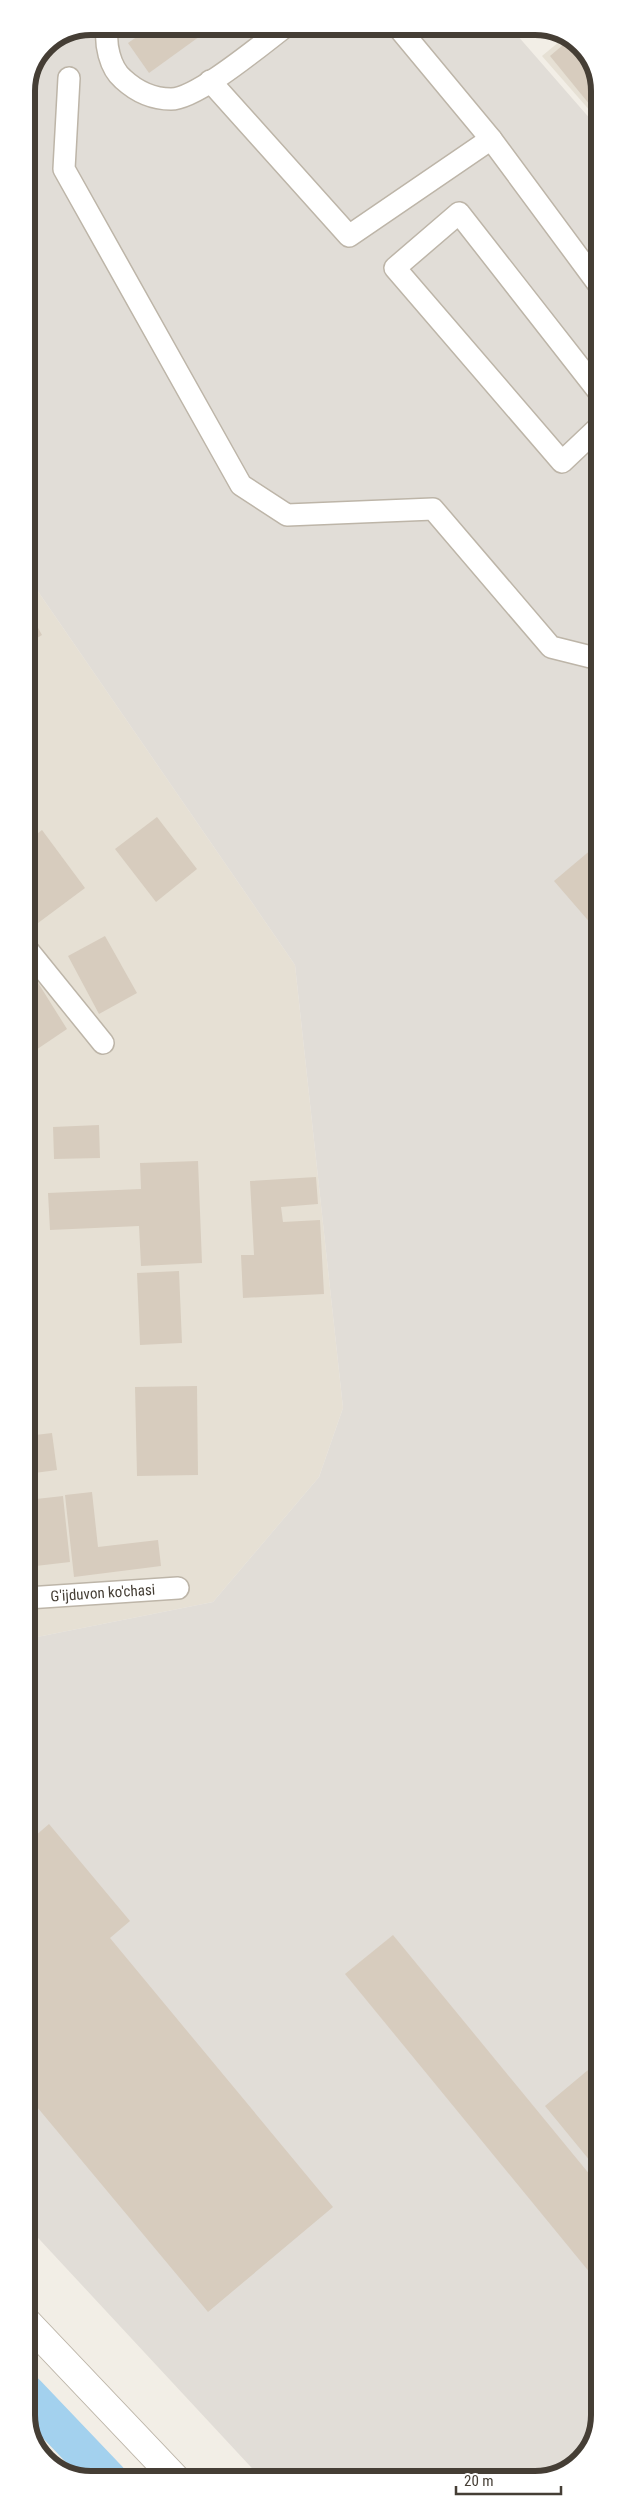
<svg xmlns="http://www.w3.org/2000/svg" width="626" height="2506" viewBox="0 0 626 2506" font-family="'Roboto Condensed',sans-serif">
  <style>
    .residential { fill: #e6e0d4 }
    .industrial { fill: #e1ddd7 }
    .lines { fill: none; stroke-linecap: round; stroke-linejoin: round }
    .canal { stroke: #a3d1ee; stroke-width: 38 }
    .building { fill: #d7ccbe }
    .service-casing { stroke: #bdb5a8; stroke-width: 24 }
    .tertiary-casing { stroke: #bdb5a8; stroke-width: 30 }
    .path { stroke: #bfb19a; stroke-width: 3; stroke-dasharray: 2.5 2.5; stroke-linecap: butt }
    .service { stroke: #fff; stroke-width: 21 }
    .tertiary { stroke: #fff; stroke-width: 28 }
    .labels { text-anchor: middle; stroke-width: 4; stroke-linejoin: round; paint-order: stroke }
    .street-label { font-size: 15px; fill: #453e35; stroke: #fff }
    .rim { fill: none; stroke: #453e35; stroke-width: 6 }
  </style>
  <rect width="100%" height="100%" fill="#f2eee6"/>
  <g class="residential">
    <polygon points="565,37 581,45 599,78 599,121 542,56"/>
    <polygon points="26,574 295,965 343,1408 319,1477 213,1602 27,1639"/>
  </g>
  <polygon class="industrial" points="91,26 510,27 599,129 600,2416 584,2458 548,2479 262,2479 27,2226 27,1639 213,1602 319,1477 343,1408 295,965 26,574 26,90 45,45"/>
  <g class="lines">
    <polyline class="canal" points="27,2394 109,2480"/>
  </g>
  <g class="building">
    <polygon points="152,26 214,26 149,73 128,43"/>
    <polygon points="570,39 581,45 599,78 599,116 550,56"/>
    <polygon points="27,608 42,635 27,644"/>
    <polygon points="157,817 197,869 156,902 115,849"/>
    <polygon points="42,830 85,888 30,929 27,924 27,842"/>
    <polygon points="599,843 599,933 554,881"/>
    <polygon points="105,936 137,993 99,1014 68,956"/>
    <polygon points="30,970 67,1029 27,1056 27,972"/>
    <polygon points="99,1125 100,1158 54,1159 53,1127"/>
    <polygon points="198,1161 202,1263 141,1266 139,1226 50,1230 48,1193 141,1189 140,1163"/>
    <polygon points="316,1177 318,1204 281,1207 283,1222 320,1220 324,1294 243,1298 241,1255 254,1255 250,1181"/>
    <polygon points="179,1271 182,1343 140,1345 137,1273"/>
    <polygon points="197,1386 198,1475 137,1476 135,1387"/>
    <polygon points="52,1433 57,1470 27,1474 27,1436"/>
    <polygon points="92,1492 98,1547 158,1540 161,1566 74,1577 65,1495"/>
    <polygon points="63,1496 70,1562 27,1567 27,1500"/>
    <polygon points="49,1824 130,1921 110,1938 333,2207 208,2312 27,2095 27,1843"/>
    <polygon points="393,1935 600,2187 600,2285 345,1974"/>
    <polygon points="600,2060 600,2173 545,2106"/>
  </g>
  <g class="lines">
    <defs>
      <g id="service">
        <path d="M108 26C104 43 110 68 123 79 136 91 153 99 171 99 197 99 262 44 286 26"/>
        <polyline points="398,27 491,139 599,285"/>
        <polyline points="69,78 64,169 241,485 287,515 433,509 551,647 599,659"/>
        <polyline points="210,81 349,236 491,139"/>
        <polyline points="599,392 459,213 395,268 562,462 599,427"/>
        <polyline points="27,949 103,1043"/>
        <path id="s1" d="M27 1598 178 1588"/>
      </g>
      <polyline id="tertiary" points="27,2322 176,2479"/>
    </defs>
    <use href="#service" class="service-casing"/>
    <use href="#tertiary" class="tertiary-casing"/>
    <polyline class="path" points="36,2443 60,2469"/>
    <use href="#service" class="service"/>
    <use href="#tertiary" class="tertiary"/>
  </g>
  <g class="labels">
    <g class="street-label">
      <text dy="5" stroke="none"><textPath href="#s1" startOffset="76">G'ijduvon ko'chasi</textPath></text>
    </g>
  </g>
  <path d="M0 0H626V2506H0ZM91 35H535A56 56 0 0 1 591 91V2415A56 56 0 0 1 535 2471H91A56 56 0 0 1 35 2415V91A56 56 0 0 1 91 35Z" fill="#fff" fill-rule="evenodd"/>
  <path class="rim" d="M91 35H535A56 56 0 0 1 591 91V2415A56 56 0 0 1 535 2471H91A56 56 0 0 1 35 2415V91A56 56 0 0 1 91 35Z"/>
  <path d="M456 2486v8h105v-8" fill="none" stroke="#453e35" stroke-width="2.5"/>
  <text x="464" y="2486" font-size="15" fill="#453e35" stroke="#ffffff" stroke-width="4" paint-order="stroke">20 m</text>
</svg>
